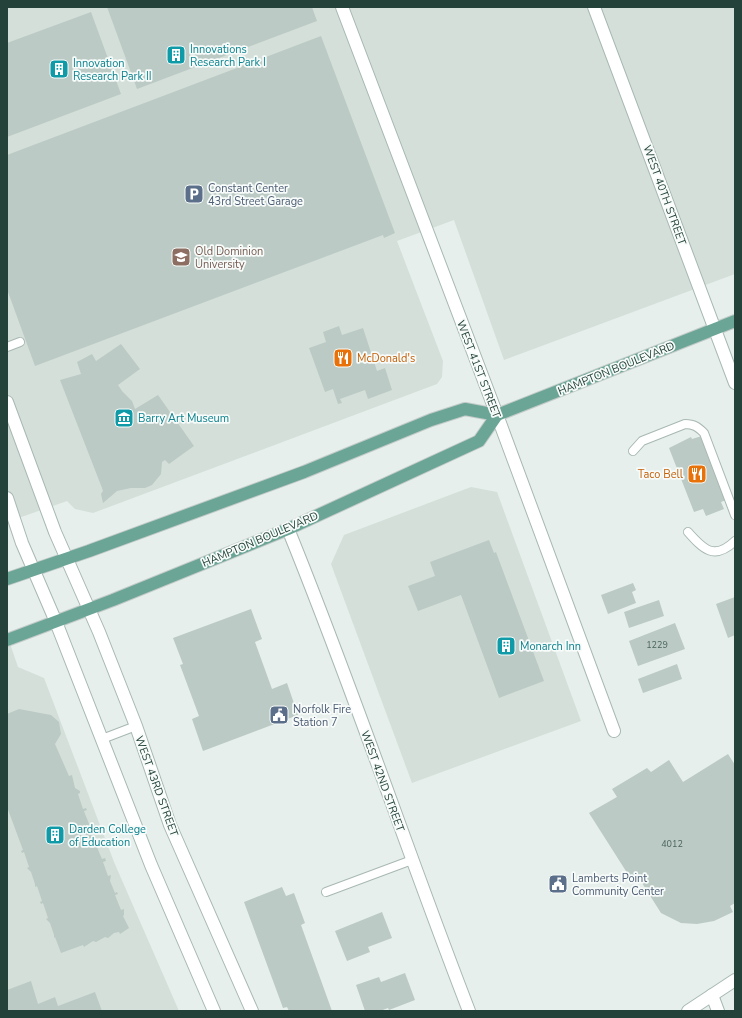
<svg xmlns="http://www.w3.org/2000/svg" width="742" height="1018" viewBox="0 0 742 1018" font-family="'Nunito Sans',sans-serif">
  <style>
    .built { fill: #d4dfda }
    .building { fill: #bbcac4 }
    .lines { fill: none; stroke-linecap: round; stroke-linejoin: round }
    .service-casing { stroke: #a8b8b2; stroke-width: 10 }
    .minor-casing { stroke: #a8b8b2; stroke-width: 14 }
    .tertiary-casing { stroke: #a8b8b2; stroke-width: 14 }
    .primary-casing { stroke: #c2cac8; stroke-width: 14 }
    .service { stroke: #fff; stroke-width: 8 }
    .minor { stroke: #fff; stroke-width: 12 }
    .tertiary { stroke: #fff; stroke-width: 12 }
    .primary { stroke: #6aa596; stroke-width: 12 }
    .labels { text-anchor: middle; stroke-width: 3.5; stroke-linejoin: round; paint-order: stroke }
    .number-label { font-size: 9px; fill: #4a645c }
    .culture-label { font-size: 11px; fill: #0d838f; stroke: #f7fbf9; text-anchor: start }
    .service-label { font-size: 11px; fill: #4e5e75; stroke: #f7fbf9; text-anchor: start }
    .street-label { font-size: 11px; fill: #24423a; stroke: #f7fbf9 }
    .education-label { font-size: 11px; fill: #785e54; stroke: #f7fbf9; text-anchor: start }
    .food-label { font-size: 11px; fill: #c56008; stroke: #f7fbf9; text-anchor: start }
  </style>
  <rect width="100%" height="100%" fill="#e6efeb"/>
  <g class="built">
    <polygon points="7,7 735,7 735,274 504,360 454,220 397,241 443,361 442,377 437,384 93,513 75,509 67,501 7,522"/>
    <polygon points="471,487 497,492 581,721 412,783 331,564 344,535"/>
    <polygon points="7,635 18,667 44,678 114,862 179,1011 7,1011"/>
  </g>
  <g class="building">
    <polygon points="107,7 312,7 317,21 137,89"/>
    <polygon points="91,12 121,94 7,137 7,43"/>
    <polygon points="321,36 395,233 384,238 383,235 35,366 8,292 7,293 7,155"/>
    <polygon points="339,326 342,335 363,328 377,371 385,368 392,390 368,399 365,390 340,399 342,403 338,404 333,389 325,392 309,348 326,342 323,332"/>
    <polygon points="121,344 140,369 118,385 122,391 132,401 135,409 158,395 194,446 169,464 165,460 162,462 161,474 152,485 145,488 131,488 117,491 103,503 101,494 103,491 102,488 60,380 81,374 77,362 92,354 96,361"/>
    <polygon points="702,436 726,500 721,502 724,509 706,516 703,509 694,512 669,448 691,437 692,439"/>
    <polygon points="489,540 494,553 496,552 544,681 499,698 461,595 418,611 408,586 435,576 430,562"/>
    <polygon points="633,583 636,590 632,592 636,603 608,614 601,595"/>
    <polygon points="735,597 735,635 728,638 716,604"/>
    <polygon points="659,600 664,616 629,628 624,612"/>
    <polygon points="251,609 262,639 255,642 272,689 287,683 298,715 203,751 192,719 199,716 180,665 183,664 173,638"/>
    <polygon points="675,623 685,649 638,666 629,641"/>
    <polygon points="677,664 682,679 643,693 638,679"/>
    <polygon points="19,709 51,715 59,722 61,734 55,744 69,776 72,775 75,788 80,791 80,793 78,794 83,809 86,808 87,810 84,811 85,814 90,826 92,824 91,831 96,842 98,841 99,844 96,845 102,859 105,858 106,861 103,862 108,876 111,875 110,881 115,893 117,892 118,894 115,895 121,910 124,909 124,915 123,916 129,928 120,934 119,932 114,933 108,938 105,937 96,942 93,941 84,947 83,945 61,953 55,937 54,938 54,935 50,923 46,919 48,918 43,903 41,904 40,902 42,901 37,886 35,887 35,884 31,872 27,868 29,867 24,852 22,853 21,851 23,850 7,807 7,714"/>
    <polygon points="728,754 735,765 735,903 730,906 733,912 714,921 697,924 681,923 661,913 637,875 631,879 589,813 617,797 612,789 647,768 651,772 669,760 683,782"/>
    <polygon points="282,887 286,896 294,893 305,923 301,925 332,1011 289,1011 287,1007 283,1008 244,902"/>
    <polygon points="382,912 392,938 368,947 370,952 347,961 335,931"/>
    <polygon points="405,973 415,1000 389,1010 388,1008 380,1011 365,1011 356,985 379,977 381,982"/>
    <polygon points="31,981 38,1004 55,997 58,1006 95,992 102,1011 7,1011 7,990"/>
  </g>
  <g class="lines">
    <defs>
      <g id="service">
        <polyline points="7,347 20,342"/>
        <path d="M633 451 642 441 685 424C694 424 698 427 704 433L735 515"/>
        <path d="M688 532C703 549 714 561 735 541"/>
        <polyline points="102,739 136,726"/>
        <polyline points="326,892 412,860"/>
      </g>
      <g id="minor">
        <polyline points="342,7 497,415 614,731"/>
        <polyline points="594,7 735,383"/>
        <path d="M288 529C353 688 407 851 469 1011"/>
        <polyline points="712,995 718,1011"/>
        <polyline points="688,1011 735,980"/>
      </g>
      <g id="tertiary">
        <polyline points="7,402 55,532 99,632 136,726 170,825 252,1011"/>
        <polyline points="7,498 22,543 56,622 151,865 214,1011"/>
      </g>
      <g id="primary">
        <polyline points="7,579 89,551 304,472 431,420 465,409 497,415 735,321"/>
        <polyline points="7,640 113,600 288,529 479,441 497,415"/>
      </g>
    </defs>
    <use href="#service" class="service-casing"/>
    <use href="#minor" class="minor-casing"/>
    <use href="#tertiary" class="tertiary-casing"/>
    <use href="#primary" class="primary-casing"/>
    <use href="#service" class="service"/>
    <use href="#minor" class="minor"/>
    <use href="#tertiary" class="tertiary"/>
    <use href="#primary" class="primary"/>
  </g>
  <defs>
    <symbol id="building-square" viewBox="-11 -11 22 22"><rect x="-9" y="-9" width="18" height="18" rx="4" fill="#0f9aa8" stroke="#f7fbf9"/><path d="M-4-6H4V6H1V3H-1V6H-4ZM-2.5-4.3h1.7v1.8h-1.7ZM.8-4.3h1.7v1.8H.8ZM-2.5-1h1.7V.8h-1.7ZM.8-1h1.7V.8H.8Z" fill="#fff"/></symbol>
    <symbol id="parking-square" viewBox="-11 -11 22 22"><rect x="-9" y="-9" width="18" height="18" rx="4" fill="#5c6f8a" stroke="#f7fbf9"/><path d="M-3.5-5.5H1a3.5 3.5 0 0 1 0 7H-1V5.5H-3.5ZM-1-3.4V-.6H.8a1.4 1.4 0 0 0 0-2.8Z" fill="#fff"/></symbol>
    <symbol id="university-square" viewBox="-11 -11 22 22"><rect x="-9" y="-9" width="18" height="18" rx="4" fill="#8d6e63" stroke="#f7fbf9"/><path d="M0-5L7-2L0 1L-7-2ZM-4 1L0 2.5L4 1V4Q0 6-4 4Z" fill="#fff"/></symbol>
    <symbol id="restaurant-square" viewBox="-11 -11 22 22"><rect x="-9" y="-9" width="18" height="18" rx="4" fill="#e8710a" stroke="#f7fbf9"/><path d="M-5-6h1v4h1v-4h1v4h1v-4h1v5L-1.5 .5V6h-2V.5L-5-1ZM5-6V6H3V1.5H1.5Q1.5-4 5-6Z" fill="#fff"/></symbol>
    <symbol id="museum-square" viewBox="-11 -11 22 22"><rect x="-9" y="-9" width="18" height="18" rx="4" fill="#0f9aa8" stroke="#f7fbf9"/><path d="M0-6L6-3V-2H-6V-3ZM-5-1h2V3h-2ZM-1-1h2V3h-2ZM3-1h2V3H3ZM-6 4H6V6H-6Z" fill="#fff"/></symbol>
    <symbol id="civic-square" viewBox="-11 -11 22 22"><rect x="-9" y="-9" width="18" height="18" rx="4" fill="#5c6f8a" stroke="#f7fbf9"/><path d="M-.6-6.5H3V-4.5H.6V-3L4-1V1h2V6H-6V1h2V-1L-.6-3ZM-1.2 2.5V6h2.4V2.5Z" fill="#fff"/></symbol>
  </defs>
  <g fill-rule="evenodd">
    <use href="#building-square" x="165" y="44" width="22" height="22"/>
    <use href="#building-square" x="48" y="58" width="22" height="22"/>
    <use href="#parking-square" x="183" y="183" width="22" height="22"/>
    <use href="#university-square" x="170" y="246" width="22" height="22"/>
    <use href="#restaurant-square" x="332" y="347" width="22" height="22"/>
    <use href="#museum-square" x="113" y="407" width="22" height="22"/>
    <use href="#restaurant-square" x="686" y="463" width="22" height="22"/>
    <use href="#building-square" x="495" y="635" width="22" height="22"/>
    <use href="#civic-square" x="268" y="704" width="22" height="22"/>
    <use href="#building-square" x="44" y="824" width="22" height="22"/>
    <use href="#civic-square" x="547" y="873" width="22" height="22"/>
  </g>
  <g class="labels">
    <g class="number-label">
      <text x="657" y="648">1229</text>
      <text x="672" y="847">4012</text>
    </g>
    <g class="culture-label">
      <text x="190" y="53">Innovations<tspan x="190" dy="13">Research Park I</tspan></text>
      <text x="73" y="67">Innovation<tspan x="73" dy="13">Research Park II</tspan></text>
      <text x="138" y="422">Barry Art Museum</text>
      <text x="520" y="650">Monarch Inn</text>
      <text x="69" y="833">Darden College<tspan x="69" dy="13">of Education</tspan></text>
    </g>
    <g class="service-label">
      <text x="208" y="192">Constant Center<tspan x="208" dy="13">43rd Street Garage</tspan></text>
      <text x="293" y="713">Norfolk Fire<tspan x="293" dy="13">Station 7</tspan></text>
      <text x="572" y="882">Lamberts Point<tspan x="572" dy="13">Community Center</tspan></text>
    </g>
    <g class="street-label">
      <text transform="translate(665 195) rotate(70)" y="4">WEST 40TH STREET</text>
      <text transform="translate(616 368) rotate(-22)" y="4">HAMPTON BOULEVARD</text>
      <text transform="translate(479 369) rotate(69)" y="4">WEST 41ST STREET</text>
      <text transform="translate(260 539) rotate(-23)" y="4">HAMPTON BOULEVARD</text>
      <text transform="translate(383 781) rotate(70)" y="4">WEST 42ND STREET</text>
      <text transform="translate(157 786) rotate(70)" y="4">WEST 43RD STREET</text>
    </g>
    <g class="education-label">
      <text x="195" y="255">Old Dominion<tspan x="195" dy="13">University</tspan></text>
    </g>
    <g class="food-label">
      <text x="357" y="362">McDonald's</text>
      <text x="683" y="478" text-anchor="end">Taco Bell</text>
    </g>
  </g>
  <rect width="742" height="1018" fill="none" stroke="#24423a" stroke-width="16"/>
</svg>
